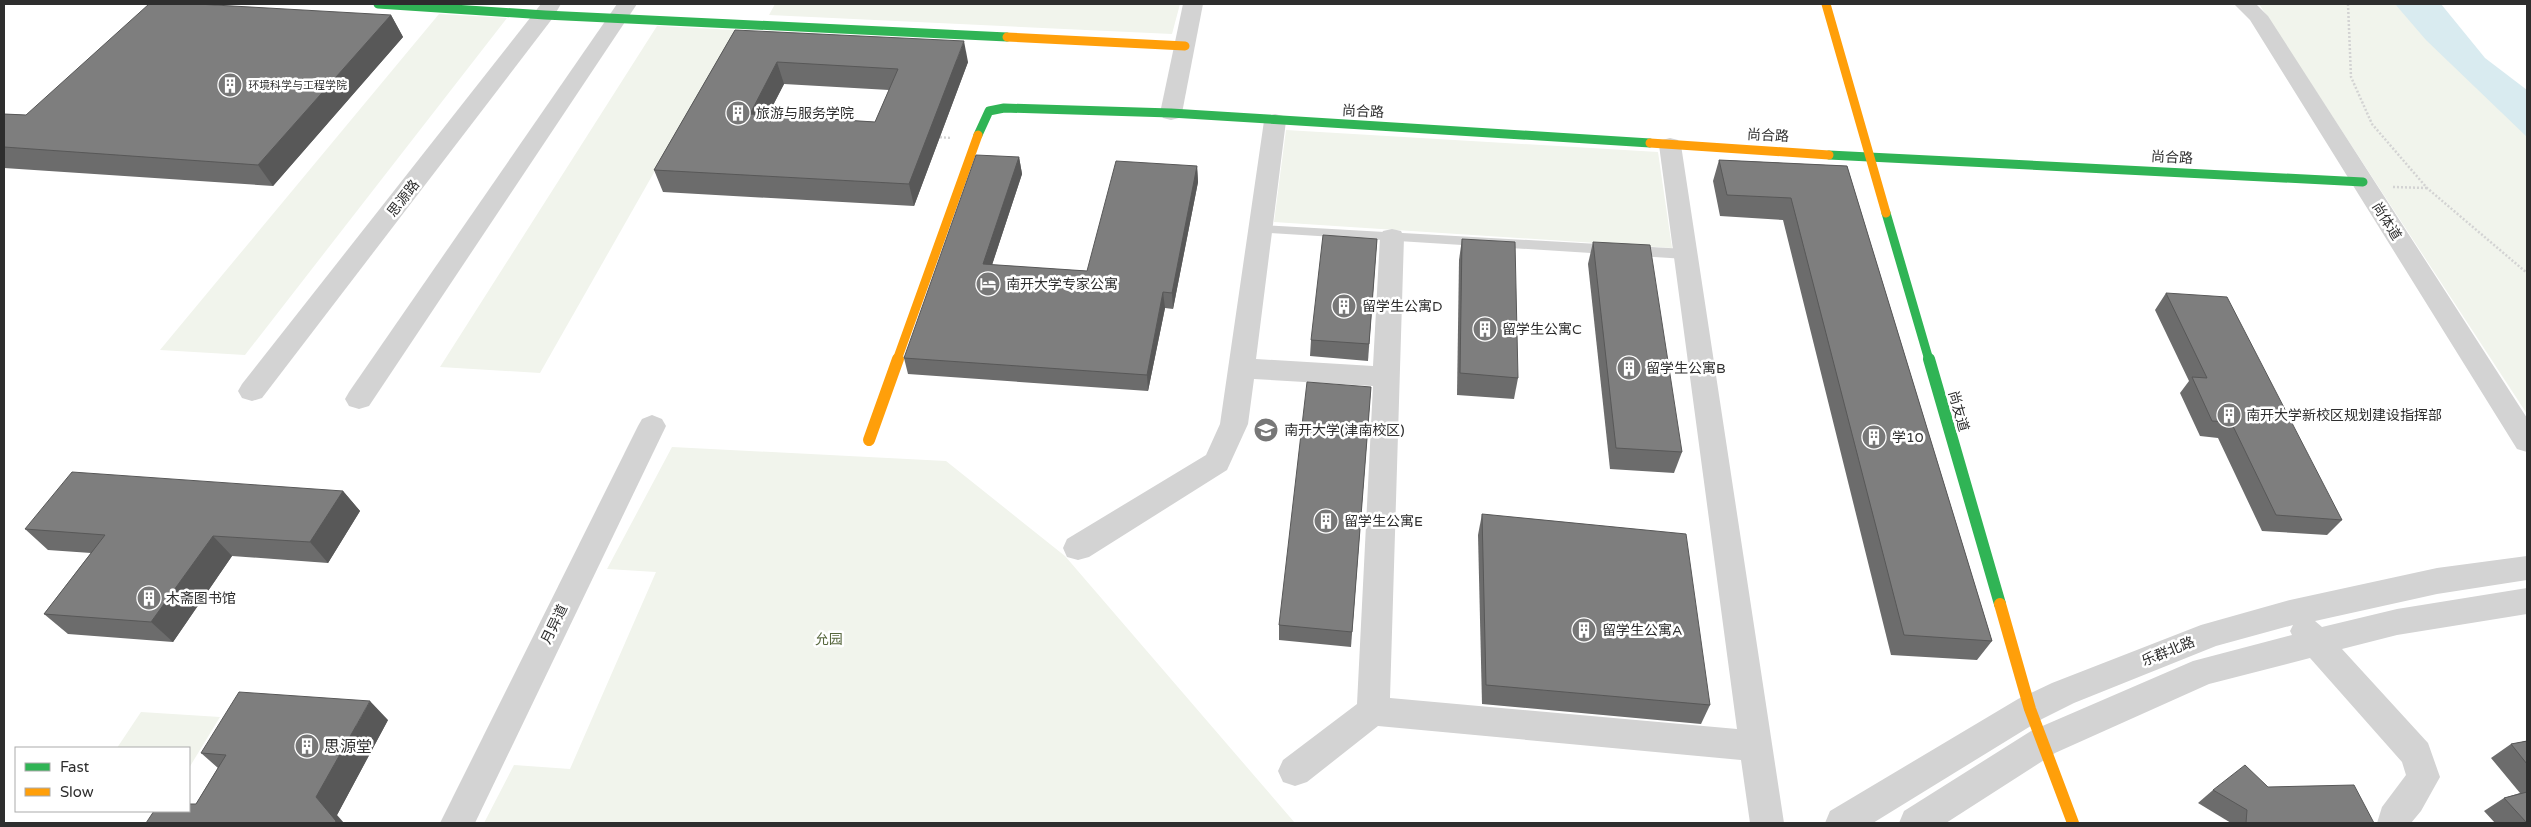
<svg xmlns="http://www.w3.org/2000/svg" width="2531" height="827" viewBox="0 0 2531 827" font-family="'Varela Round','Noto Sans SC',sans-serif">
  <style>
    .green { fill: #f1f4ec }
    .water { fill: #d9ebf0 }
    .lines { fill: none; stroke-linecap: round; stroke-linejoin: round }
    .path { stroke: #d3d3d3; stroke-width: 2.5; stroke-dasharray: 2 2; stroke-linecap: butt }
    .lane { fill: #d3d3d3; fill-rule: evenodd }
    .street { fill: #d3d3d3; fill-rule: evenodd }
    .fast-far1 { stroke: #30b455; stroke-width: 9 }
    .fast { stroke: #30b455; stroke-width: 12 }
    .slow-far1 { stroke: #ff9f0a; stroke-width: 9 }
    .slow { stroke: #ff9f0a; stroke-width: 12 }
    .wall { fill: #6c6c6c; fill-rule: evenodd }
    .shaded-wall { fill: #585858 }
    .building { fill: #7e7e7e; stroke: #585858; fill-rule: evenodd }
    .labels { text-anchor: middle; stroke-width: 5; stroke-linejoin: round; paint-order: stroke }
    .far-poi-label { font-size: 11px; fill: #2e2e2e; stroke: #fff; text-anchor: start }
    .street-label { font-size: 14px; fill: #2e2e2e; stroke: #fff }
    .poi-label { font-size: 14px; fill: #2e2e2e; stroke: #fff; text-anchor: start }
    .park-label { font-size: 14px; fill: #57673d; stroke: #fff }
    .near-poi-label { font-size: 16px; fill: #2e2e2e; stroke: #fff; text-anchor: start }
  </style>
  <rect width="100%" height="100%" fill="#fff"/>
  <g class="green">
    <polygon points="775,4 1180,4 1172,34 769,15"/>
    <polygon points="2259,4 2395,4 2527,134 2527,414"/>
    <polygon points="439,14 507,18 245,355 160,350"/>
    <polygon points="657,26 735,30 540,373 440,367"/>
    <polygon points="1286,130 1658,152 1672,248 1274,222"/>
    <polygon points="672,447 946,461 1065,556 1295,823 484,823 514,765 570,769 656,572 607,569"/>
    <polygon points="141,712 220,717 189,768 189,748 117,748"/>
  </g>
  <polygon class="water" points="2395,4 2441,4 2485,58 2527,90 2527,137 2426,40"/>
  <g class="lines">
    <g class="path">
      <polyline points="2348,4 2351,77 2372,124 2427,188 2527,273"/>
      <polyline points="936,137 952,138"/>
      <polyline points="2393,187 2427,188"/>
    </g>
    <polygon class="lane" points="1260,225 1686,249 1693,254 1686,259 1255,232 1253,229 1255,226"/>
    <g class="street">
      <polygon points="541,4 561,4 552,19 262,398 252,401 242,398 238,391 242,384"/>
      <polygon points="617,4 637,4 369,406 359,409 349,406 345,399 349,392"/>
      <polygon points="1183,4 1203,4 1182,113 1179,118 1171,120 1163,118 1160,113"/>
      <polygon points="2234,4 2256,4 2268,16 2527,418 2527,452 2517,449 2250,20"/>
      <polygon points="1275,114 1283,116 1286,121 1256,359 1373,366 1380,237 1383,231 1392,229 1401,231 1404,237 1390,698 1737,729 1659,145 1662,140 1670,138 1678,140 1681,145 1784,823 1750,823 1741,760 1378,726 1307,782 1295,786 1283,782 1278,771 1283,760 1357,704 1373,386 1254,379 1248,424 1227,470 1089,557 1078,560 1067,557 1063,548 1067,539 1206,455 1220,424 1264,121 1267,116"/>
      <polygon points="652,415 662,419 666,426 475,823 440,823 638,426 642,419"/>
      <polygon points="2527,556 2527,580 2437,594 2315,621 2322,627 2397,609 2527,588 2527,614 2397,635 2342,649 2428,743 2440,777 2421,811 2411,823 2377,823 2382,807 2406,775 2402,762 2310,658 2209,684 2055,753 1946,823 1899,823 1904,811 2031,731 2193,661 2292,635 2290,631 2293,625 2216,646 2074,703 2042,719 1873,823 1825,823 1830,811 2018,699 2052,683 2201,625 2290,600 2437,568"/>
    </g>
    <g class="fast-far1">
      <polyline points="378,4 545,15 1007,37"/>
      <polyline points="978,135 989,111 1004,108 1171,113 1650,143"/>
      <polyline points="1829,155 2363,182"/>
      <polyline points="1886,213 1929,360"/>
    </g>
    <polyline class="fast" points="1929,359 2000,604"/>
    <g class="slow-far1">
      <polyline points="1826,4 1886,213"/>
      <polyline points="1007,37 1185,46"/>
      <polyline points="1650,143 1829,155"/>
      <polyline points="897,360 978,135"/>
    </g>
    <g class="slow">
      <polyline points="869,440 898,359"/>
      <polyline points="2000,604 2030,709 2073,823"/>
    </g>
  </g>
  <g class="wall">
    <polygon points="391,15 403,37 273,186 4,168 4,114 26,115"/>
    <path d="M735 30 968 62 914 206 663 192 654 170ZM784 84 889 90 875 122 768 115Z"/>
    <polygon points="1019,157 1022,174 992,265 1087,271 1197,166 1198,182 1173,309 1165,308 1148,391 908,374 904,358"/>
    <polygon points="1719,160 1847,166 1992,641 1977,660 1891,655 1783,220 1720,216 1713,181"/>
    <polygon points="1377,239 1368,361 1310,356 1311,340"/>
    <polygon points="1462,239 1518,378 1514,399 1457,395 1459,260"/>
    <polygon points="1593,242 1682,452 1674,473 1610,469 1588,264"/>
    <polygon points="2166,293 2342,520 2327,535 2262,531 2218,438 2200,436 2180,393 2189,381 2155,310"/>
    <polygon points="1371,387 1351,647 1279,640 1279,625"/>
    <polygon points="343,491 360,511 328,563 232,556 173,642 68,634 44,614 91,553 48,550 25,529"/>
    <polygon points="1482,514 1710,705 1701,724 1482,704 1478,535"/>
    <polygon points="388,720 337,815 196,804 218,768 201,753"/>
    <polygon points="2527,741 2527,823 2495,823 2484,811 2504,798 2520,793 2491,758 2511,744"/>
    <polygon points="2268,787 2374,823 2231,823 2198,803 2213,790"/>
  </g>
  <g class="shaded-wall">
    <polygon points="391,15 403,37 273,186 258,165"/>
    <polygon points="964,41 968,62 914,206 909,184"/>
    <polygon points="777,62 784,84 757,136 750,114"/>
    <polygon points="1019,157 1022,174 987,280 983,264"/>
    <polygon points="1197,166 1198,182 1173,309 1172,293"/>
    <polygon points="1163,292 1165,308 1148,391 1147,375"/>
    <polygon points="343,491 360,511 328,563 310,542"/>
    <polygon points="213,536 232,556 173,642 151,622"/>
    <polygon points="370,701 388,720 337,815 344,823 335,823 316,797"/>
  </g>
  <g class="building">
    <polygon points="149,4 197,4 391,15 258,165 4,147 4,114 26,115"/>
    <path d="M735 30 964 41 909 184 654 170ZM777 62 898 69 875 122 750 114Z"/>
    <polygon points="976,155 1019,157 983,264 1087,271 1116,161 1197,166 1172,293 1163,292 1147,375 904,358"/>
    <polygon points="1719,160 1847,166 1992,641 1904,635 1791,198 1727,195"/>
    <polygon points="1323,235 1377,239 1369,344 1311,340"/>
    <polygon points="1462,239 1515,242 1518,378 1460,373"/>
    <polygon points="1593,242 1650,245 1682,452 1616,448"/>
    <polygon points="2166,293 2227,297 2342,520 2276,515 2231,422 2212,421 2192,377 2207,378"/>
    <polygon points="1307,382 1371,387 1352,632 1279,625"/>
    <polygon points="72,472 343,491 310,542 213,536 151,622 44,614 105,535 25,529"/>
    <polygon points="1482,514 1686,534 1710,705 1486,685"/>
    <polygon points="239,692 370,701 316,797 336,821 335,823 146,823 154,811 189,811 189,804 196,804 226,755 201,753"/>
    <polygon points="2527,741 2527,764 2511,744"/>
    <polygon points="2245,765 2268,787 2354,785 2374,823 2246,823 2247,810 2213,790"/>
    <polygon points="2527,792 2527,823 2520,823 2526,822 2504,798"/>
  </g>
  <defs>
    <symbol id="building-disc" viewBox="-11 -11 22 22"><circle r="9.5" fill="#777" stroke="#fff"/><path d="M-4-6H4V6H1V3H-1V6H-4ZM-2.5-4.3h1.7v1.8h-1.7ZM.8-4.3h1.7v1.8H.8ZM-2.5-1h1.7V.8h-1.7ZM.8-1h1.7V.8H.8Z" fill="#fff"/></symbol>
    <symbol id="hotel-disc" viewBox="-11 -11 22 22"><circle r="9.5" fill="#777" stroke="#fff"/><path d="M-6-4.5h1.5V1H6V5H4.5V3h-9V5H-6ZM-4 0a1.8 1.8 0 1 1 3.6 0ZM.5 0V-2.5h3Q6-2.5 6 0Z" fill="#fff"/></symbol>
    <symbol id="university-disc" viewBox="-11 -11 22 22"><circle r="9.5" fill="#777" stroke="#fff"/><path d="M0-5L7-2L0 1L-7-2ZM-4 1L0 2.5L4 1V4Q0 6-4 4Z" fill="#fff"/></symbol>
  </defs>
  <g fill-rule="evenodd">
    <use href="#building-disc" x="216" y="71" width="28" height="28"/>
    <use href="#building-disc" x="724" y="99" width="28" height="28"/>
    <use href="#hotel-disc" x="974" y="270" width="28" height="28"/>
    <use href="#building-disc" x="1330" y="292" width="28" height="28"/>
    <use href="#building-disc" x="1471" y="315" width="28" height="28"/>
    <use href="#building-disc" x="1615" y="354" width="28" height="28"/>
    <use href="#building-disc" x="2215" y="401" width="28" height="28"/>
    <use href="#university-disc" x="1252" y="416" width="28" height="28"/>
    <use href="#building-disc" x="1860" y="423" width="28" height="28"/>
    <use href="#building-disc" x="1312" y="507" width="28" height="28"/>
    <use href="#building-disc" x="135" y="584" width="28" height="28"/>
    <use href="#building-disc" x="1570" y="616" width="28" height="28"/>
    <use href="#building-disc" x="293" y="732" width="28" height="28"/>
  </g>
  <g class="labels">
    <g class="far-poi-label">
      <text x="248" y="89">环境科学与工程学院</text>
    </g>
    <g class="street-label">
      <text transform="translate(1363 111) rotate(3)" y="5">尚合路</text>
      <text transform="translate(1768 135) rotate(3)" y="5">尚合路</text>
      <text transform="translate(2172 157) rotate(3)" y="5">尚合路</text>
      <text transform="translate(403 198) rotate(-52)" y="5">思源路</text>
      <text transform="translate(2387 221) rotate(58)" y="5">尚体道</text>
      <text transform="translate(1959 411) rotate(74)" y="5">尚友道</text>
      <text transform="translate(554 624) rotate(-64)" y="5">月异道</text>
      <text transform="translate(2168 651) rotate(-22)" y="5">乐群北路</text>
    </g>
    <g class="poi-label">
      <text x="756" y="118">旅游与服务学院</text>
      <text x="1006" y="289">南开大学专家公寓</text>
      <text x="1362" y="311">留学生公寓D</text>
      <text x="1502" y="334">留学生公寓C</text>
      <text x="1646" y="373">留学生公寓B</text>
      <text x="2246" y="420">南开大学新校区规划建设指挥部</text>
      <text x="1284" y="435">南开大学(津南校区)</text>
      <text x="1892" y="442">学10</text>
      <text x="1344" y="526">留学生公寓E</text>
      <text x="166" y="603">木斋图书馆</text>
      <text x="1602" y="635">留学生公寓A</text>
    </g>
    <g class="park-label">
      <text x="829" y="644">允园</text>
    </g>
    <g class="near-poi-label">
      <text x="324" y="752">思源堂</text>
    </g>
  </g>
  <rect width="2531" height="827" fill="none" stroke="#2e2e2e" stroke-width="10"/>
  <rect x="15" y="747" width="175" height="65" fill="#ffffff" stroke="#ababab"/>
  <rect x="25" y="763" width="25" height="8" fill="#30b455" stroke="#ababab"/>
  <text x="60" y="772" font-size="15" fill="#2e2e2e">Fast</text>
  <rect x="25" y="788" width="25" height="8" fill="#ff9f0a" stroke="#ababab"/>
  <text x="60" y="797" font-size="15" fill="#2e2e2e">Slow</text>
</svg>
